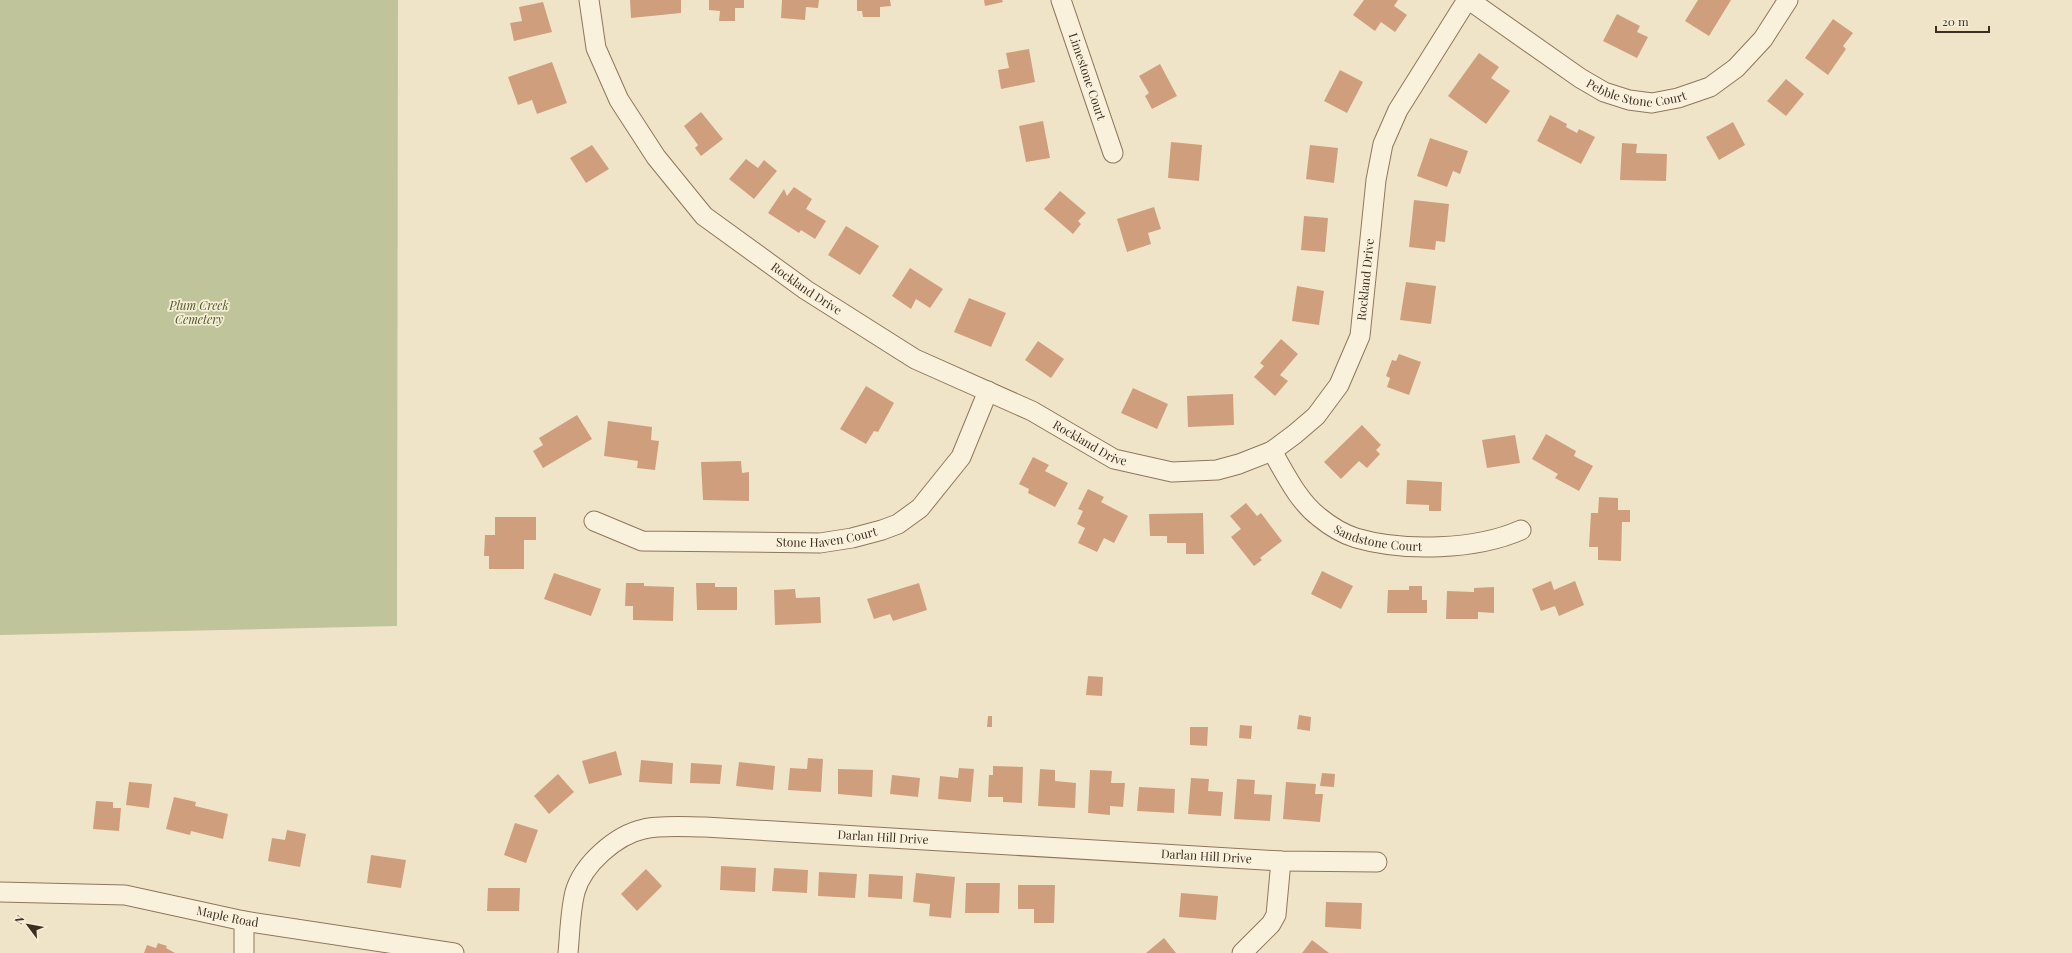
<svg xmlns="http://www.w3.org/2000/svg" width="2072" height="953" viewBox="0 0 2072 953" font-family="'Playfair Display',serif">
  <style>
    .cemetery { fill: #bfc49a }
    .building { fill: #cf9f7d }
    .lines { fill: none; stroke-linecap: round; stroke-linejoin: round }
    .minor-casing { stroke: #8d765c; stroke-width: 21 }
    .minor { stroke: #faf1dc; stroke-width: 19 }
    .labels { text-anchor: middle; stroke-width: 3.5; stroke-linejoin: round; paint-order: stroke }
    .street-label { font-size: 12px; fill: #3d2e20; stroke: #f7eed8 }
    .park-label { font-size: 12px; font-style: italic; fill: #4d5a26; stroke: #f7eed8 }
  </style>
  <rect width="100%" height="100%" fill="#f0e4c8"/>
  <polygon class="cemetery" points="0,0 398,0 397,626 0,635"/>
  <g class="building">
    <polygon points="630,0 681,0 681,13 631,18"/>
    <polygon points="709,0 744,0 744,8 735,8 735,21 719,21 720,11 709,10"/>
    <polygon points="782,0 819,0 818,8 806,7 805,20 781,18"/>
    <polygon points="857,0 890,0 891,6 880,7 880,17 863,17 862,11 857,11"/>
    <polygon points="984,0 1002,0 1003,2 985,6"/>
    <polygon points="1364,0 1398,0 1394,6 1407,15 1395,32 1381,22 1375,31 1353,15"/>
    <polygon points="1698,0 1731,0 1709,36 1685,21"/>
    <polygon points="543,2 552,32 514,41 510,23 522,21 519,7"/>
    <polygon points="1617,14 1640,26 1637,32 1648,37 1637,58 1603,41"/>
    <polygon points="1833,19 1853,33 1843,46 1846,49 1828,75 1805,58"/>
    <polygon points="1029,49 1035,82 1001,89 998,70 1009,68 1006,53"/>
    <polygon points="1479,53 1499,67 1491,78 1510,91 1486,124 1448,96"/>
    <polygon points="552,62 567,103 537,114 532,100 518,105 508,77"/>
    <polygon points="1160,64 1177,96 1152,109 1145,96 1149,93 1139,76"/>
    <polygon points="1340,70 1363,82 1347,113 1324,101"/>
    <polygon points="1786,79 1804,94 1786,116 1767,101"/>
    <polygon points="701,112 723,139 701,156 695,148 698,145 684,126"/>
    <polygon points="1550,115 1567,124 1566,127 1577,133 1579,129 1595,137 1581,164 1537,141"/>
    <polygon points="1043,121 1050,158 1026,162 1019,126"/>
    <polygon points="1733,122 1745,145 1719,160 1706,137"/>
    <polygon points="1430,138 1468,151 1460,174 1453,171 1447,187 1417,176"/>
    <polygon points="1171,142 1202,145 1199,181 1168,178"/>
    <polygon points="1622,143 1637,144 1636,153 1667,154 1666,181 1620,180"/>
    <polygon points="592,145 609,169 586,183 570,158"/>
    <polygon points="1310,145 1338,148 1334,183 1306,179"/>
    <polygon points="746,159 758,168 764,160 777,171 754,199 729,179"/>
    <polygon points="794,187 812,199 806,209 826,221 815,239 801,230 799,233 768,213 784,189 787,196"/>
    <polygon points="1060,191 1086,213 1078,221 1081,224 1073,234 1044,209"/>
    <polygon points="1414,200 1449,204 1445,242 1436,241 1435,250 1409,247"/>
    <polygon points="1154,207 1161,229 1148,233 1151,244 1127,252 1117,219"/>
    <polygon points="1304,216 1328,218 1325,252 1301,250"/>
    <polygon points="846,226 879,246 860,275 828,255"/>
    <polygon points="910,268 943,289 930,308 916,299 911,309 892,296"/>
    <polygon points="1406,282 1436,286 1431,324 1400,320"/>
    <polygon points="1297,286 1324,291 1319,325 1292,321"/>
    <polygon points="969,298 1006,313 991,347 954,332"/>
    <polygon points="1281,339 1298,354 1280,375 1288,381 1275,396 1254,377 1264,366 1260,363"/>
    <polygon points="1038,341 1064,359 1051,378 1025,360"/>
    <polygon points="1399,354 1421,362 1409,395 1387,387 1390,378 1386,376 1392,360 1396,361"/>
    <polygon points="866,386 894,403 878,432 874,431 866,444 840,429"/>
    <polygon points="1133,388 1168,404 1157,429 1121,413"/>
    <polygon points="1233,394 1234,425 1188,427 1187,396"/>
    <polygon points="577,415 592,439 543,468 533,451 543,445 539,438"/>
    <polygon points="608,421 652,427 651,440 659,441 655,470 637,468 638,461 604,456"/>
    <polygon points="1362,425 1381,445 1376,450 1380,454 1367,468 1359,461 1341,479 1324,462"/>
    <polygon points="1546,434 1576,451 1574,456 1593,466 1579,491 1555,478 1558,474 1532,459"/>
    <polygon points="1515,435 1520,463 1487,468 1482,440"/>
    <polygon points="1033,457 1049,465 1045,471 1068,483 1055,507 1028,493 1029,489 1019,484"/>
    <polygon points="741,461 742,473 749,472 749,501 703,500 701,462"/>
    <polygon points="1407,480 1442,482 1441,511 1429,511 1429,505 1406,504"/>
    <polygon points="1088,489 1104,497 1101,502 1128,516 1114,543 1104,538 1097,552 1078,543 1085,528 1077,524 1083,511 1078,509"/>
    <polygon points="1599,497 1618,498 1618,510 1630,510 1630,522 1622,522 1621,561 1598,560 1598,547 1589,547 1591,513 1598,513"/>
    <polygon points="1246,503 1257,516 1261,513 1282,541 1260,558 1262,560 1254,566 1231,537 1241,529 1230,516"/>
    <polygon points="1203,513 1204,554 1186,554 1186,543 1167,543 1167,536 1150,536 1149,514"/>
    <polygon points="495,517 536,517 536,540 524,540 524,569 489,569 489,556 484,556 485,535 495,535"/>
    <polygon points="1322,571 1353,586 1341,609 1311,594"/>
    <polygon points="554,573 601,589 591,616 544,599"/>
    <polygon points="1551,581 1554,590 1575,581 1584,605 1559,616 1555,606 1541,611 1532,589"/>
    <polygon points="626,583 644,583 644,586 674,587 673,621 633,620 633,606 625,606"/>
    <polygon points="696,583 715,583 715,587 737,587 737,610 697,610"/>
    <polygon points="919,583 927,610 893,621 890,614 874,619 867,599"/>
    <polygon points="1409,586 1422,586 1422,600 1427,600 1427,613 1387,613 1388,590 1409,590"/>
    <polygon points="1494,587 1494,613 1478,612 1478,619 1446,619 1447,591 1474,592 1474,588"/>
    <polygon points="795,589 796,598 820,597 821,623 775,625 774,590"/>
    <polygon points="1088,676 1103,677 1102,696 1086,695"/>
    <polygon points="1299,715 1311,717 1310,731 1297,729"/>
    <polygon points="988,716 992,716 992,727 987,727"/>
    <polygon points="1240,725 1252,726 1251,739 1239,738"/>
    <polygon points="1190,727 1208,727 1207,746 1190,745"/>
    <polygon points="616,751 622,775 589,784 582,761"/>
    <polygon points="808,758 823,759 821,792 788,790 790,768 807,769"/>
    <polygon points="641,760 673,763 672,784 639,782"/>
    <polygon points="739,762 775,766 773,790 736,786"/>
    <polygon points="691,763 722,765 720,784 690,783"/>
    <polygon points="993,766 1023,767 1022,803 1003,802 1003,797 988,797 989,775 993,775"/>
    <polygon points="959,768 974,769 971,802 938,799 940,776 958,778"/>
    <polygon points="838,769 873,770 872,797 838,794"/>
    <polygon points="1040,769 1055,770 1055,781 1076,783 1075,808 1038,806"/>
    <polygon points="1090,770 1112,771 1111,783 1125,783 1123,807 1110,806 1110,815 1088,813"/>
    <polygon points="1322,773 1335,774 1334,787 1320,786"/>
    <polygon points="558,774 574,792 549,814 534,796"/>
    <polygon points="892,775 920,778 918,797 890,794"/>
    <polygon points="1191,778 1209,779 1208,791 1223,792 1221,816 1188,814"/>
    <polygon points="1237,779 1255,780 1254,794 1272,795 1270,821 1234,819"/>
    <polygon points="129,782 152,784 149,808 126,805"/>
    <polygon points="1286,782 1316,784 1315,794 1323,794 1320,822 1283,819"/>
    <polygon points="1139,787 1175,789 1174,813 1137,811"/>
    <polygon points="174,797 196,802 195,806 228,814 223,839 191,831 190,835 166,829"/>
    <polygon points="96,801 113,802 113,808 121,808 119,831 93,829"/>
    <polygon points="515,823 538,830 526,863 504,855"/>
    <polygon points="287,830 306,834 300,867 268,861 272,838 285,840"/>
    <polygon points="371,855 406,860 401,888 367,883"/>
    <polygon points="721,866 756,868 755,892 720,890"/>
    <polygon points="774,868 808,870 807,893 772,891"/>
    <polygon points="646,869 662,886 637,911 621,894"/>
    <polygon points="819,872 857,874 855,898 818,896"/>
    <polygon points="916,873 955,877 951,918 929,916 930,904 913,902"/>
    <polygon points="869,874 903,876 902,899 868,897"/>
    <polygon points="966,883 1000,883 999,913 965,913"/>
    <polygon points="1018,885 1055,885 1054,923 1034,923 1034,909 1018,909"/>
    <polygon points="488,888 520,888 519,911 487,911"/>
    <polygon points="1181,893 1218,896 1216,920 1179,917"/>
    <polygon points="1326,902 1362,903 1361,929 1325,927"/>
    <polygon points="1164,938 1176,953 1146,953"/>
    <polygon points="1312,940 1329,953 1302,953"/>
    <polygon points="158,943 167,946 166,948 175,953 144,953 147,945 156,948"/>
  </g>
  <g class="lines">
    <defs>
      <g id="minor">
        <path id="s1" d="M589 0 596 48 619 100 656 157 704 216 806 290 915 359 1032 411 1114 459 1172 472 1217 470 1239 464 1272 451 1295 434 1316 416 1339 385 1360 336 1376 180 1383 144 1398 110 1467 0"/>
        <path id="s2" d="M1061 0 1113 153"/>
        <path id="s3" d="M1469 0 1580 78 1604 92 1629 100 1652 103 1678 98 1710 87 1736 68 1763 39 1788 0"/>
        <path id="s4" d="M1272 451C1285 473 1298 501 1319 517 1330 526 1343 534 1356 538 1404 552 1476 550 1521 530"/>
        <path id="s5" d="M594 521 642 541 820 543 852 538 882 530 898 524 920 508 961 457 988 391"/>
        <path id="s6" d="M0 892 125 895 244 921 454 953"/>
        <polyline points="244,921 244,953"/>
        <path id="s7" d="M568 953C570 933 570 912 575 892 583 864 616 835 644 829 660 825 688 827 705 827L1281 861 1377 862"/>
        <polyline points="1242,953 1271,924 1276,915 1281,861"/>
      </g>
    </defs>
    <use href="#minor" class="minor-casing"/>
    <use href="#minor" class="minor"/>
  </g>
  <g class="labels">
    <g class="street-label">
      <text dy="4" stroke="none"><textPath href="#s2" startOffset="81">Limestone Court</textPath></text>
      <text dy="4" stroke="none"><textPath href="#s3" startOffset="196">Pebble Stone Court</textPath></text>
      <text dy="4" stroke="none"><textPath href="#s1" startOffset="1095">Rockland Drive</textPath></text>
      <text dy="4" stroke="none"><textPath href="#s1" startOffset="375">Rockland Drive</textPath></text>
      <text dy="4" stroke="none"><textPath href="#s1" startOffset="699">Rockland Drive</textPath></text>
      <text dy="4" stroke="none"><textPath href="#s4" startOffset="146">Sandstone Court</textPath></text>
      <text dy="4" stroke="none"><textPath href="#s5" startOffset="237">Stone Haven Court</textPath></text>
      <text dy="4" stroke="none"><textPath href="#s7" startOffset="398">Darlan Hill Drive</textPath></text>
      <text dy="4" stroke="none"><textPath href="#s7" startOffset="722">Darlan Hill Drive</textPath></text>
      <text dy="4" stroke="none"><textPath href="#s6" startOffset="230">Maple Road</textPath></text>
    </g>
    <g class="park-label">
      <text x="199" y="310">Plum Creek<tspan x="199" dy="14">Cemetery</tspan></text>
    </g>
  </g>
  <g transform="translate(28 925) rotate(302)" stroke="#f7eed8" stroke-width="3" paint-order="stroke">
  <path d="M0-3L7 15L0 10L-7 15Z" fill="#3d2e20"/>
  <text y="-6" font-size="11" font-weight="bold" text-anchor="middle" fill="#3d2e20">N</text>
  </g>
  <path d="M1936 26v6h53v-6" fill="none" stroke="#3d2e20" stroke-width="2"/>
  <text x="1942" y="26" font-size="12" fill="#3d2e20" stroke="#f7eed8" stroke-width="3" paint-order="stroke">20 m</text>
</svg>
